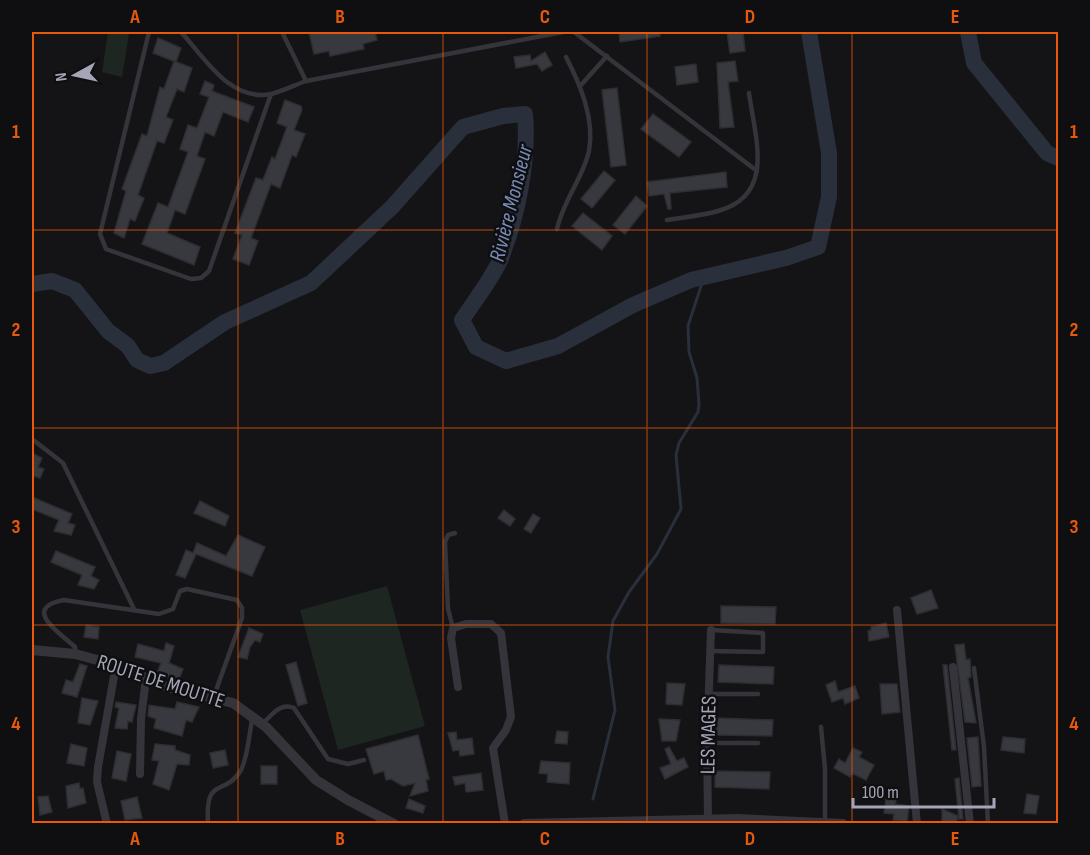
<svg xmlns="http://www.w3.org/2000/svg" width="1090" height="855" viewBox="0 0 1090 855" font-family="'Sofia Sans Condensed',sans-serif">
  <style>
    .green { fill: #1d2620 }
    .lines { fill: none; stroke-linecap: round; stroke-linejoin: round }
    .stream { stroke: #292f3b; stroke-width: 3 }
    .river { stroke: #292f3b; stroke-width: 16 }
    .building { fill: #38393e; stroke: #2e2d32; stroke-width: 1.5 }
    .service { stroke: #35343b; stroke-width: 4.5 }
    .minor { stroke: #35343b; stroke-width: 8 }
    .tertiary { stroke: #35343b; stroke-width: 10 }
    .grid { fill: none; stroke: #e8590c; stroke-width: 1.5; stroke-opacity: 0.55 }
    .labels { text-anchor: middle; stroke-width: 5; stroke-linejoin: round; paint-order: stroke }
    .street-label { font-size: 21px; fill: #a4a6b7; stroke: #0f0f11 }
    .water-label { font-size: 22px; font-style: italic; fill: #778bb6; stroke: #0f0f11 }
    .neatline { fill: none; stroke: #e8590c; stroke-width: 2 }
    .grid-label { font-size: 20px; text-anchor: middle; font-weight: bold; fill: #e8590c }
  </style>
  <rect width="100%" height="100%" fill="#141416"/>
  <g class="green">
    <polygon points="108,32 129,34 122,77 102,72"/>
    <polygon points="387,586 425,726 338,750 300,610"/>
  </g>
  <g class="lines">
    <polyline class="stream" points="593,799 615,710 608,657 613,621 629,592 657,554 681,509 676,455 679,443 698,412 699,404 697,378 689,352 688,326 704,277"/>
    <g class="river">
      <polyline points="968,32 974,63 1047,153 1058,158"/>
      <path d="M32 284 52 281 75 290 108 331 128 346 137 360 150 366 164 363 225 322 311 283 392 207 463 127 503 116 525 114C529 160 518 214 501 258 492 279 475 300 462 320L476 347 506 361 558 346 633 305 691 280 786 258 818 247 829 197V153L809 32"/>
    </g>
  </g>
  <g class="building">
    <polygon points="309,32 375,32 377,40 363,44 364,49 330,56 329,51 314,54"/>
    <polygon points="619,32 660,32 660,36 620,42"/>
    <polygon points="727,32 743,32 745,51 730,53"/>
    <polygon points="158,38 181,48 176,62 153,53"/>
    <polygon points="545,52 552,65 542,71 537,64 516,68 514,57 530,55 531,61"/>
    <polygon points="174,61 192,68 184,92 177,89 166,117 173,120 164,143 157,141 138,195 144,198 135,221 130,219 124,238 114,233 126,191 122,189 142,134 147,136 160,87 164,89"/>
    <polygon points="735,61 738,81 728,82 734,127 720,128 717,63"/>
    <polygon points="696,64 698,82 677,85 675,67"/>
    <polygon points="205,81 214,85 212,91 254,107 248,122 223,112 214,136 205,132 197,156 205,159 185,214 175,210 167,233 200,247 194,265 142,244 158,203 168,207 188,152 180,149 188,125 197,128 209,97 200,94"/>
    <polygon points="617,88 626,165 611,167 602,90"/>
    <polygon points="285,100 301,106 302,110 294,130 305,134 296,157 292,155 280,188 271,184 251,238 258,241 249,265 233,259 242,235 235,233 256,178 263,180 272,157 275,159 287,127 277,123"/>
    <polygon points="653,114 691,142 679,157 641,129"/>
    <polygon points="604,171 615,180 592,208 581,199"/>
    <polygon points="726,172 727,187 670,193 671,209 668,209 664,194 649,196 647,182"/>
    <polygon points="636,196 647,206 625,234 613,225"/>
    <polygon points="583,213 612,236 602,250 572,226"/>
    <polygon points="32,453 42,458 38,467 44,469 40,478 34,476 32,482"/>
    <polygon points="32,497 72,514 68,523 75,525 71,535 54,531 59,520 32,509"/>
    <polygon points="200,501 229,516 225,526 194,513"/>
    <polygon points="504,510 515,519 510,526 498,518"/>
    <polygon points="533,514 540,518 531,533 524,529"/>
    <polygon points="238,535 265,547 252,576 196,554 185,578 176,575 186,550 193,553 197,543 226,556"/>
    <polygon points="56,551 95,567 91,576 99,580 94,589 78,585 82,575 51,562"/>
    <polygon points="931,590 938,608 917,614 911,598"/>
    <polygon points="721,606 776,607 775,624 721,623"/>
    <polygon points="886,623 889,637 869,641 868,631 871,630 871,627"/>
    <polygon points="86,625 99,627 98,639 84,637"/>
    <polygon points="249,628 263,634 260,642 255,640 250,647 247,659 238,657"/>
    <polygon points="166,643 174,646 169,663 183,669 178,682 157,673 161,663 135,657 138,644 164,651"/>
    <polygon points="964,644 966,660 970,659 971,677 968,678 976,723 965,722 957,662 955,645"/>
    <polygon points="296,662 307,703 298,706 286,665"/>
    <polygon points="80,664 87,666 77,697 62,693 66,680 73,682"/>
    <polygon points="719,665 774,667 773,684 718,682"/>
    <polygon points="943,665 947,665 956,750 952,750"/>
    <polygon points="835,681 838,692 855,686 859,698 845,704 843,698 832,702 826,685"/>
    <polygon points="667,683 685,684 682,705 666,704"/>
    <polygon points="880,684 897,684 900,712 882,714"/>
    <polygon points="82,698 98,701 90,725 78,723"/>
    <polygon points="116,702 136,705 132,722 128,721 127,729 115,728 119,708 115,707"/>
    <polygon points="177,702 199,707 192,722 186,720 182,736 154,728 156,719 148,716 149,705 175,709"/>
    <polygon points="717,718 773,720 772,736 716,735"/>
    <polygon points="659,719 680,720 676,741 662,741"/>
    <polygon points="557,731 568,732 567,744 555,743"/>
    <polygon points="456,732 457,740 472,738 474,754 460,756 459,750 453,751 448,733"/>
    <polygon points="418,735 429,779 426,780 428,791 410,796 415,783 403,786 391,779 386,780 384,771 374,774 366,749"/>
    <polygon points="978,737 981,786 972,787 967,738"/>
    <polygon points="1003,737 1025,739 1024,753 1001,750"/>
    <polygon points="71,744 87,748 84,766 67,763"/>
    <polygon points="155,744 175,746 175,750 190,755 189,765 177,764 169,790 153,784 159,761 152,760"/>
    <polygon points="669,747 677,761 684,758 688,767 665,779 660,768 671,764 665,749"/>
    <polygon points="853,748 862,752 859,757 874,765 866,780 852,773 850,777 834,768 839,759 845,763"/>
    <polygon points="225,750 228,765 213,768 210,753"/>
    <polygon points="117,751 131,754 126,781 112,778"/>
    <polygon points="541,761 570,763 569,784 547,782 548,774 539,773"/>
    <rect x="261" y="766" width="16" height="18"/>
    <polygon points="715,771 770,772 769,789 715,787"/>
    <polygon points="481,773 483,790 466,792 465,783 455,785 453,777"/>
    <polygon points="959,778 963,819 959,819 955,779"/>
    <polygon points="79,783 80,789 83,788 86,803 68,808 66,786"/>
    <polygon points="1027,794 1039,796 1036,814 1024,813"/>
    <polygon points="48,796 52,812 40,815 38,797"/>
    <polygon points="137,797 142,818 125,820 121,801"/>
    <polygon points="409,799 425,806 423,813 406,808"/>
    <polygon points="886,799 896,800 895,804 909,806 907,822 893,820 894,814 884,813"/>
    <polygon points="942,809 958,816 956,824 942,824"/>
  </g>
  <g class="lines">
    <g class="service">
      <polyline points="149,32 100,234 106,249 191,279 201,278 209,271 271,94"/>
      <path d="M181 32C205 58 230 102 271 94 283 91 295 85 306 81L563 32"/>
      <polyline points="282,32 306,81"/>
      <polyline points="574,32 757,171"/>
      <polyline points="581,85 607,56"/>
      <path d="M667 220C684 217 701 216 718 211 776 195 755 138 749 93"/>
      <path d="M557 229C563 201 583 178 589 151 595 119 580 84 566 57"/>
      <polyline points="32,439 63,463 134,609"/>
      <polyline points="453,628 448,609 445,542 448,535 455,533"/>
      <polyline points="710,651 763,652 763,633 711,630"/>
      <path d="M75 652V647C61 634 20 608 64 600L159 614 173 609 180 591 187 589 237 600 242 608V618L214 696"/>
      <polyline points="974,668 984,747 988,824"/>
      <polyline points="709,694 758,694"/>
      <path d="M262 724C272 715 280 702 294 708L328 759 348 764 364 760"/>
      <polyline points="821,727 825,769 825,821"/>
      <polyline points="707,743 758,743"/>
      <path d="M208 824C205 774 224 798 241 770 248 756 249 735 252 720"/>
    </g>
    <g class="minor">
      <polyline points="897,610 917,824"/>
      <polyline points="953,667 970,824"/>
      <polyline points="458,687 451,638 453,628 466,624 491,624 501,633 511,717 506,730 493,748 505,824"/>
      <polyline points="140,774 141,719 146,678"/>
      <polyline points="708,819 707,743 711,630"/>
      <polyline points="107,824 97,782 98,767 116,665"/>
    </g>
    <g class="tertiary">
      <polyline points="32,650 75,654 116,665 167,687 233,703 266,727 316,780 348,800 394,824"/>
      <polyline points="524,824 738,819 843,824"/>
    </g>
  </g>
  <path class="grid" d="M238 32V824M443 32V824M647 32V824M852 32V824M32 230H1058M32 428H1058M32 625H1058"/>
  <g class="labels">
    <g class="street-label">
      <text transform="translate(161 681) rotate(18)" y="7">ROUTE DE MOUTTE</text>
      <text transform="translate(708 735) rotate(-89)" y="7">LES MAGES</text>
    </g>
    <g class="water-label">
      <text transform="translate(510 203) rotate(-76)" y="8">Rivière Monsieur</text>
    </g>
  </g>
  <rect width="1090" height="855" fill="none" stroke="#0f0f11" stroke-width="66"/>
  <g transform="translate(75 75) rotate(262)" stroke="#0f0f11" stroke-width="4.5" paint-order="stroke">
  <path d="M0-4.5L10 22L0 15L-10 22Z" fill="#a4a6b7"/>
  <text y="-9" font-size="16" font-weight="bold" text-anchor="middle" fill="#a4a6b7">N</text>
  </g>
  <path d="M853 798v9h141v-9" fill="none" stroke="#a4a6b7" stroke-width="3"/>
  <text x="862" y="798" font-size="18" fill="#a4a6b7" stroke="#0f0f11" stroke-width="4.5" paint-order="stroke">100 m</text>
  <rect x="33" y="33" width="1024" height="789" class="neatline"/>
  <g class="grid-label">
    <text x="135" y="23">A</text>
    <text x="340" y="23">B</text>
    <text x="545" y="23">C</text>
    <text x="750" y="23">D</text>
    <text x="955" y="23">E</text>
    <text x="16" y="138">1</text>
    <text x="1074" y="138">1</text>
    <text x="16" y="336">2</text>
    <text x="1074" y="336">2</text>
    <text x="16" y="533">3</text>
    <text x="1074" y="533">3</text>
    <text x="16" y="730">4</text>
    <text x="1074" y="730">4</text>
    <text x="135" y="845">A</text>
    <text x="340" y="845">B</text>
    <text x="545" y="845">C</text>
    <text x="750" y="845">D</text>
    <text x="955" y="845">E</text>
  </g>
</svg>
